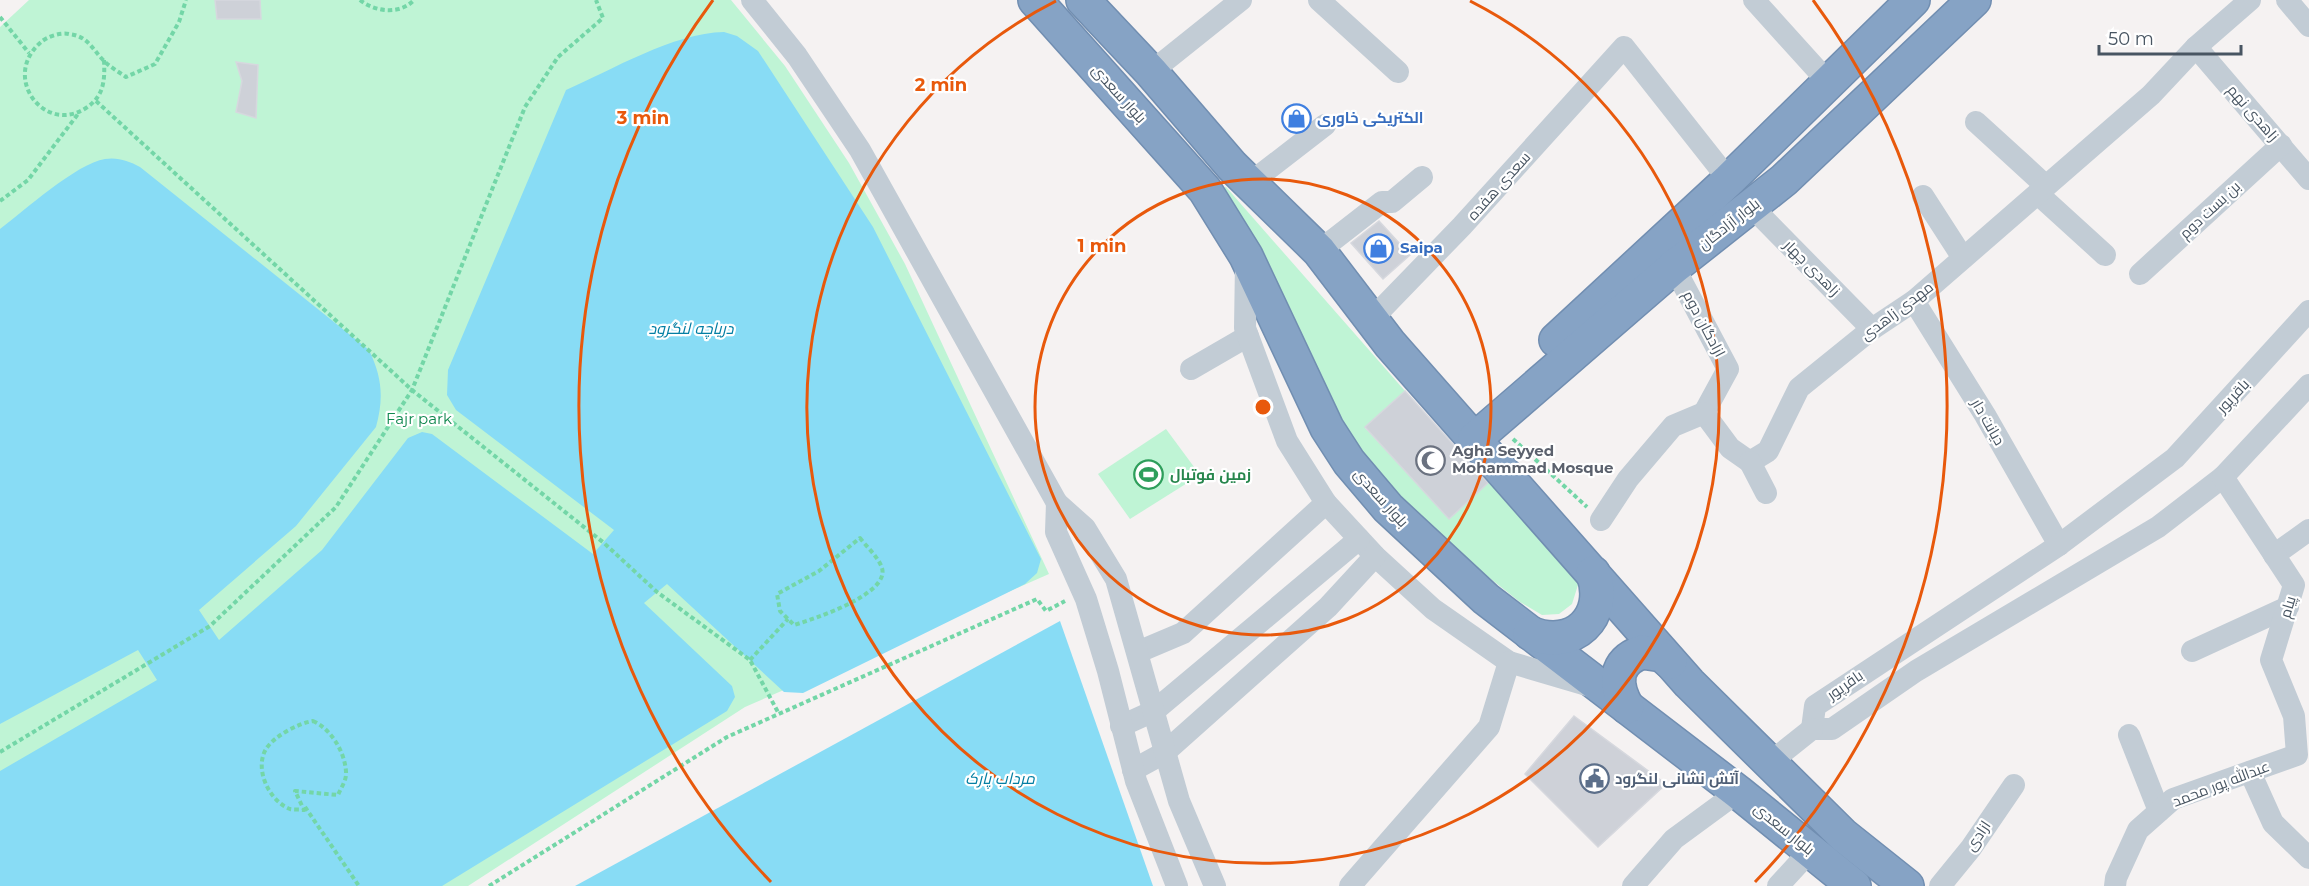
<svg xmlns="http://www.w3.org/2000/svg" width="2309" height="886" viewBox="0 0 2309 886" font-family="Montserrat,Cairo,sans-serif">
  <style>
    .green { fill: #bff4d5 }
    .water { fill: #88dcf5 }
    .building { fill: #ced1d8; stroke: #d6d8de; stroke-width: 1.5 }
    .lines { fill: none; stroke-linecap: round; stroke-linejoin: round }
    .highway-casing { stroke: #718eb1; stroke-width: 36 }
    .path { stroke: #73d6a7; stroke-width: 4; stroke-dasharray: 4.5 3; stroke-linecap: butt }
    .minor { stroke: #c2ccd5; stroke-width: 22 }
    .highway { stroke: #86a3c5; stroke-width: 33 }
    .ring { fill: none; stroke: #e8590c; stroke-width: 3 }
    .labels { text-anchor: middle; stroke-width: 4.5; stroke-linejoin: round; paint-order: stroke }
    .street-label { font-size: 15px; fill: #485562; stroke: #fff }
    .shop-label { font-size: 15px; font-weight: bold; fill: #366cbe; stroke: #fff; text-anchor: start }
    .park-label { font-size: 15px; fill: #0f874e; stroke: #fff }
    .worship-label { font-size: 15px; font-weight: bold; fill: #5b616d; stroke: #fff; text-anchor: start }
    .leisure-label { font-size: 15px; font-weight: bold; fill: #27864d; stroke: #fff; text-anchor: start }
    .service-label { font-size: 15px; font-weight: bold; fill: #4e5e75; stroke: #fff; text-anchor: start }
    .water-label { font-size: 16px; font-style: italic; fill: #037ea3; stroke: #fff }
    .centre { fill: #e8590c; stroke: #fff; stroke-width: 3 }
    .ring-label { font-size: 18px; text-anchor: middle; font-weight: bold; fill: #e8590c; stroke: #fff; stroke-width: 4.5; stroke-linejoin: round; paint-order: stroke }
  </style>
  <rect width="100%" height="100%" fill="#f5f2f2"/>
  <g class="green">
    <polygon points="29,0 731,0 785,66 849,163 905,264 1049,574 745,707 468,886 0,886 0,27"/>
    <polygon points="1226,187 1405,391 1365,428 1449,518 1490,480 1573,568 1578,585 1572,604 1559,614 1542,615 1520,602 1416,520 1361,459 1219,190"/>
    <polygon points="1166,429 1200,475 1130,519 1098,474"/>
  </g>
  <g class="water">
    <path d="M724 32 737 36 758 51 873 227 1041 559 1037 573 1025 584 803 693 784 692 667 584 644 603 732 686 735 697 727 711 442 886H0V771L157 680 138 650 0 724V229C24 211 77 163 105 159 118 157 129 161 140 167L369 350C382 377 384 398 376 427L296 526 199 610 219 640 322 550 408 438 422 432 432 434 593 554 614 530 456 410 447 395 448 370 566 90C612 70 673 33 724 32Z"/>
    <polygon points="1060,621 1153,886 575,886"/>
  </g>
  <g class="building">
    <polygon points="215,0 260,0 261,19 217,19"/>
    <polygon points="236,62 258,65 256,118 236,112 242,81"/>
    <polygon points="1379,221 1410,255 1383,279 1351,243"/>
    <polygon points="1405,391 1488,483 1449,519 1365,427"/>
    <polygon points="1574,716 1666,784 1598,847 1525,774"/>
  </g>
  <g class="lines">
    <defs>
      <g id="highway">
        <polyline points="1035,0 1205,190 1246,256 1327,428 1349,462 1388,508 1486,599 1738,792 1854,886"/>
        <polyline points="1083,0 1151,72 1232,166 1319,251 1390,344 1689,683 1843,835 1907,886"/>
        <polyline points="1556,340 1729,180 1913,0"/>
        <polyline points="1475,439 1674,267 1784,180 1974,0"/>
        <path d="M1530 633C1573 651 1609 617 1593 573"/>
        <path d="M1627 707C1614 684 1614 662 1642 652L1662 655 1670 662"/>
      </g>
    </defs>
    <use href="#highway" class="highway-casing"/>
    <g class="path">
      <path d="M360 0C375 12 400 15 414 0"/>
      <polyline points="0,17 29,53"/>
      <path d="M104 60C105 81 104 96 86 108 45 135 1 78 40 43 46 37 60 32 69 34 88 36 92 49 104 61 110 67 119 72 126 77L155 64 179 22 186 0"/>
      <polyline points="96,101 412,390 604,543 657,592 750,660 779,714"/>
      <polyline points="0,201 28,180 78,114"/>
      <polyline points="1513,439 1587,507"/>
      <path d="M860 538C866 546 879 558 882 568 890 594 814 619 794 625L780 611 777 594 819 571Z"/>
      <polyline points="750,660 788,619"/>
      <path d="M313 721C331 729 345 752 346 772 347 779 341 788 338 795L295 791 304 810C300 809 294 810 290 809 269 801 254 769 266 749 274 736 299 723 313 721Z"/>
      <polyline points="0,752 210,626 336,507 412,390 525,107 558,57 603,18 596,0"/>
      <polyline points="305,807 359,886"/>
      <polyline points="489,886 727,737 1037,599 1046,611 1065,601"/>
    </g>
    <g class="minor">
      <polyline points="752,0 797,56 860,150 1057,503"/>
      <polyline points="1319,0 1398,72"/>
      <polyline points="1754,0 1829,83"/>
      <polyline points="2287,0 2309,26"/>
      <polyline points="2196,47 2309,179"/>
      <polyline points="1151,72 1241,0"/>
      <polyline points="1976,122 2046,186"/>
      <polyline points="1250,183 1325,125"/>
      <polyline points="2038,194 2105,255"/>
      <polyline points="1923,196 1963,258"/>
      <polyline points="1752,207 1872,329"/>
      <polyline points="1319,251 1382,202 1392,202 1422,177"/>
      <polyline points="1674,267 1728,369 1704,413"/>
      <polyline points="2140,274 2281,145"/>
      <polyline points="1914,301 1985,415 2059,545"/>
      <polyline points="1370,321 1462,226 1624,47 1729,180"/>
      <polyline points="1191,369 1248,336"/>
      <polyline points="1704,413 1730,448 1750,462 1768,451 1799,388 1872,329 1914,301 2151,95 2196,47 2250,0"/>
      <polyline points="1750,462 1766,493"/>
      <polyline points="1326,503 1375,556 1433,609 1509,662 1590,686"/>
      <polyline points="1601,520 1628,479 1673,426 1704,413"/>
      <polyline points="2274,555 2309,530"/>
      <polyline points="2192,651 2288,607"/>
      <polyline points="1138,652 1183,633 1326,503 1287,441 1245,328 1246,263"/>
      <polyline points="1121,726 1154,711 1359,539"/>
      <polyline points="1812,729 1815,706 2059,545 2175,458 2309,311"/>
      <polyline points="1812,729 1832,729 1916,671 2158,527 2223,477 2309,385"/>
      <polyline points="2129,735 2159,811"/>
      <polyline points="1768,764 1812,729"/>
      <polyline points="1133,770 1164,753 1328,607 1375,556"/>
      <polyline points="2250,772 2273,823 2309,858"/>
      <polyline points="1177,886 1136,781 1108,671 1086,599 1056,532 1057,503 1085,528 1116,579 1179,801 1215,886"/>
      <polyline points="1350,886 1489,727 1509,662"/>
      <polyline points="1633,886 1674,839 1738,792"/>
      <polyline points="1778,886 1811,850"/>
      <polyline points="1940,886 1971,848 2014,785"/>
      <polyline points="2115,886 2116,878 2138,830 2173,799 2297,755 2294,716 2271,660 2294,585 2223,477"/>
    </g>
    <use href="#highway" class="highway"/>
  </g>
  <g class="ring">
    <circle cx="1263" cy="407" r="228"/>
    <path d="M1470 1A456 456 0 1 1 1056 1"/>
    <path d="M771 882A684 684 0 0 1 713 0M1813 0A684 684 0 0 1 1755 882"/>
  </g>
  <defs>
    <symbol id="shop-ring" viewBox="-11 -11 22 22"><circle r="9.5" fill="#fff" stroke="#3f7fe0" stroke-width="1.5"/><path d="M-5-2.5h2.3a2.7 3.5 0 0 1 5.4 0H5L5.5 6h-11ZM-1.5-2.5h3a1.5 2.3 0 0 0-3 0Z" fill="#3f7fe0"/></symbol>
    <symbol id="mosque-ring" viewBox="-11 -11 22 22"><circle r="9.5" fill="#fff" stroke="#6b7280" stroke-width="1.5"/><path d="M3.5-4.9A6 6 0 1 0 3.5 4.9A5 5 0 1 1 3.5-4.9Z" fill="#6b7280"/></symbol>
    <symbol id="stadium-ring" viewBox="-11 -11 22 22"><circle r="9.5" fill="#fff" stroke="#2e9e5b" stroke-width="1.5"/><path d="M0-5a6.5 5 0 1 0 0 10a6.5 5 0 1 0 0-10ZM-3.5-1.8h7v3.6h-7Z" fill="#2e9e5b"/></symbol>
    <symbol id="civic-ring" viewBox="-11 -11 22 22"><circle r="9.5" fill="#fff" stroke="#5c6f8a" stroke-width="1.5"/><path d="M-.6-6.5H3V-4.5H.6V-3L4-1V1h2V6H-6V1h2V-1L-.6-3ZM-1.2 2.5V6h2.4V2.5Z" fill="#5c6f8a"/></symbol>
  </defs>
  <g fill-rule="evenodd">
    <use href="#shop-ring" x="1280" y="102" width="33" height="33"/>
    <use href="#shop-ring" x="1362" y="232" width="33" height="33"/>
    <use href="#mosque-ring" x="1414" y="444" width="33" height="33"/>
    <use href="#stadium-ring" x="1132" y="458" width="33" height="33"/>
    <use href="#civic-ring" x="1578" y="762" width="33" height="33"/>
  </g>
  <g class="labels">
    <g class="street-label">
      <text transform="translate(1119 94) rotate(48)" y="5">بلوار سعدی</text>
      <text transform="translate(2253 113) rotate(49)" y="5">زاهدی نهم</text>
      <text transform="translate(1499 186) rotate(-48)" y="5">سعدی هفده</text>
      <text transform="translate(2210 210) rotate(-43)" y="5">بن بست دوم</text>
      <text transform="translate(1729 224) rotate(-38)" y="5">بلوار آزادگان</text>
      <text transform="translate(1812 268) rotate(45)" y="5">زاهدی چهار</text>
      <text transform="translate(1897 311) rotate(-37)" y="5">مهدی زاهدی</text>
      <text transform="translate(1704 324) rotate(62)" y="5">ازادگان دوم</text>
      <text transform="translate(2233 396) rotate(-47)" y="5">باقرپور</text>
      <text transform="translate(1988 422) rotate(60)" y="5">دیانت دار</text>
      <text transform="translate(1381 498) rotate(48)" y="5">بلوار سعدی</text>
      <text transform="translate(2288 607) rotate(-73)" y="5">پیام</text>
      <text transform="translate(1845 685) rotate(-35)" y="5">باقرپور</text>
      <text transform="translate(2221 784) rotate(-21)" y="5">عبدالله پور محمد</text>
      <text transform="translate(1784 829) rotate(39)" y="5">بلوار سعدی</text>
      <text transform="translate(1978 836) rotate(-56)" y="5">ازادی</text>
    </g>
    <g class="shop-label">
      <text x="1317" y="123">الکتریکی خاوری</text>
      <text x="1400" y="253">Saipa</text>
    </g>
    <g class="park-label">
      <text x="419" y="424">Fajr park</text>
    </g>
    <g class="worship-label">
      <text x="1452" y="456">Agha Seyyed<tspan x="1452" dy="17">Mohammad Mosque</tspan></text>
    </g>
    <g class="leisure-label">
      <text x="1170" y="480">زمین فوتبال</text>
    </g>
    <g class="service-label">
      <text x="1615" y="784">آتش نشانی لنگرود</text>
    </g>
    <g class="water-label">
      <text x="691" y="334">دریاچه لنگرود</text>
      <text x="1000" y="784">مرداب پارک</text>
    </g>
  </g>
  <circle cx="1263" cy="407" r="9" class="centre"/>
  <g class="ring-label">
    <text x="941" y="91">2 min</text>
    <text x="643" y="124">3 min</text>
    <text x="1102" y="252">1 min</text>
  </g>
  <path d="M2099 45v9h142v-9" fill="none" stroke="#485562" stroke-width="3"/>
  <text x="2108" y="45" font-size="18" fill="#485562" stroke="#ffffff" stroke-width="4.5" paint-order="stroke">50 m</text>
</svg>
